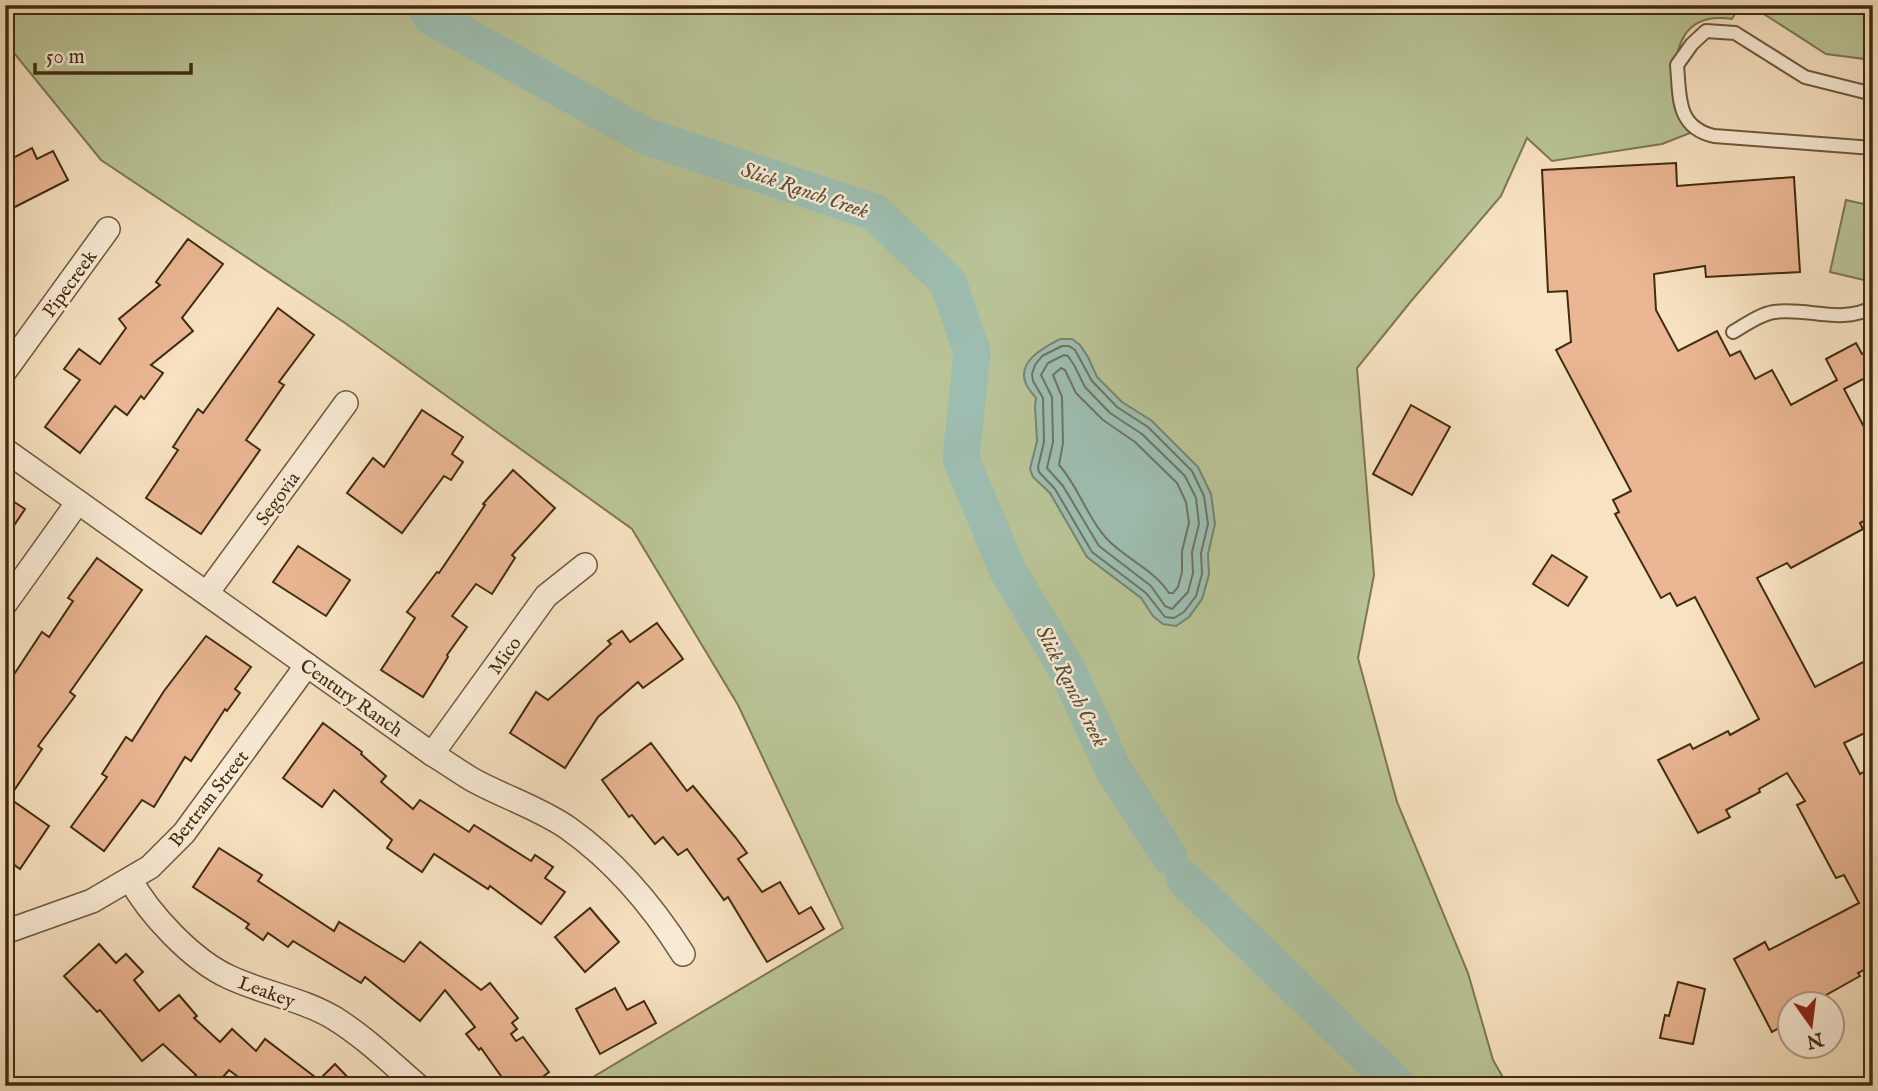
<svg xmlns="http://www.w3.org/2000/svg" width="1878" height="1091" viewBox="0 0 1878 1091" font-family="'IM FELL English',serif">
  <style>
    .green { fill: #b9c496; stroke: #7d7852; stroke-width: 2 }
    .water { fill: #9dbeb1; stroke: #788470; stroke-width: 2 }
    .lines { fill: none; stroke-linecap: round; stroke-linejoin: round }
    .shore { stroke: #6f7560; stroke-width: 2 }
    .river { stroke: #9dbeb1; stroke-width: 37 }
    .building { fill: #eab693; stroke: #412c0f; stroke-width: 2 }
    .lane-casing { stroke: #6e5a3c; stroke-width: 16 }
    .street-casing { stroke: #6e5a3c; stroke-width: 26 }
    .lane { stroke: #faecd7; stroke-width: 12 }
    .street { stroke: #faecd7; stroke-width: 23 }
    .labels { text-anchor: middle; stroke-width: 5; stroke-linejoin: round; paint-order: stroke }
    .street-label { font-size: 19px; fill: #412c0f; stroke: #faecd7 }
    .water-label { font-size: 21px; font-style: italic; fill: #585038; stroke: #faecd7 }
  </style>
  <rect width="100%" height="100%" fill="#f7e2c1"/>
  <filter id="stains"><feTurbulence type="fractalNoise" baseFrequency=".00286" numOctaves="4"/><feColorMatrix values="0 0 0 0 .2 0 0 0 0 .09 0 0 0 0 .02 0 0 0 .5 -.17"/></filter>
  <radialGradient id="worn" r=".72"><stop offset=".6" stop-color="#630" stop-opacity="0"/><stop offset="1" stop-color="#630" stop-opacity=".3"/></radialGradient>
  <g class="green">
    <path d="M5 5H1740L1732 19C1684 12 1673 46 1676 86 1677 105 1678 118 1690 133L1662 144 1552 161 1527 138 1501 196 1412 300 1357 368 1374 575 1358 658 1397 802 1468 973 1493 1060 1508 1086H578L843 928 738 705 632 529 345 323 101 160 5 42Z"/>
    <polygon points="1750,5 1873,5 1873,60 1826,54"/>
    <polygon points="1846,200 1873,206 1873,241 1864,280 1830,272"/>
  </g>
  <path class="water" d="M1060 339H1072L1080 345 1088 357 1097 377 1122 402 1152 421 1198 467 1211 494 1215 524 1208 554 1209 575 1202 599 1189 617 1176 626 1163 624 1153 616 1141 598 1087 557 1050 493 1033 477 1030 469 1037 441 1035 407 1036 398C1033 394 1028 389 1026 384 1016 361 1045 347 1060 339Z"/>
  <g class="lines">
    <g class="shore">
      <polygon points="1062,346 1069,346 1075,350 1092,381 1117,407 1148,427 1192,471 1204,496 1208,524 1201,553 1202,574 1196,596 1184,612 1174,618 1165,617 1146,593 1092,552 1055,489 1039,472 1038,467 1044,442 1043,398 1033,381 1032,374 1035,365 1042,356"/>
      <polygon points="1064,355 1068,356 1074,365 1085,387 1110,413 1142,434 1185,476 1196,498 1199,524 1192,552 1193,573 1188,592 1172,609 1165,606 1151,586 1099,546 1063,486 1047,468 1053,442 1052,397 1041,375 1048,363"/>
      <path d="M1061 368 1065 370 1076 393 1103 420 1135 442 1177 483 1186 502 1189 523 1182 551V572L1178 587 1173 593H1169C1153 569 1126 559 1107 539 1087 518 1079 487 1059 465L1063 443 1062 397 1053 375Z"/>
    </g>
    <g class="river">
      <polyline points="424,5 432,17 645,136 874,212 948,282 972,352 961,459 1008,571 1068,671 1114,771 1169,856"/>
      <polyline points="1184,879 1398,1086"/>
    </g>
  </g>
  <g class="building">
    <polygon points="32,148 37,159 53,151 68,180 5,212 5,162"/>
    <polygon points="1676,163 1677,186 1794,177 1800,272 1706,277 1705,266 1654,274 1656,310 1678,351 1717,331 1730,356 1740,351 1755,379 1772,370 1791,405 1837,380 1826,359 1856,343 1862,354 1873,349 1873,374 1844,389 1873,444 1873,501 1866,504 1872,517 1860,523 1863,529 1791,568 1787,563 1757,578 1815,687 1873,657 1873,729 1844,743 1860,774 1873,766 1873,957 1866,961 1869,967 1858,973 1860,976 1810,1004 1790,1004 1790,1021 1772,1032 1734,959 1765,942 1769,950 1859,903 1844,875 1836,878 1797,805 1805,801 1787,773 1759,789 1760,792 1726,810 1730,817 1698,833 1658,760 1690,744 1693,749 1728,731 1730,735 1759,719 1695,597 1677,606 1670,593 1661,598 1615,514 1619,512 1613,500 1631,491 1556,350 1571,342 1567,291 1548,292 1542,170"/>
    <polygon points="188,239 223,264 182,318 193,331 151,365 163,373 144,399 141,396 127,415 115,406 80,453 45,427 80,380 64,369 79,349 100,364 126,328 119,319 160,285 156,282"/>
    <polygon points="278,308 314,335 279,382 284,385 246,440 260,450 201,534 146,498 178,450 173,447 198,409 203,413"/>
    <polygon points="1411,405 1450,427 1412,495 1373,474"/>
    <polygon points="422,410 463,437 452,454 463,462 451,480 444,476 402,533 347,493 373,458 384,467"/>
    <polygon points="513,470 555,508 512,555 515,558 492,594 476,584 452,616 467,627 447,655 448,657 423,697 381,670 415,618 407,612 437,572 439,573 485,505 483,504"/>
    <polygon points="5,496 25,509 5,539"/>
    <polygon points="298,546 350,580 326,616 273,582"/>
    <polygon points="1552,555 1587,577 1568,606 1533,584"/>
    <polygon points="97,558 142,590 70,692 75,696 38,746 42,749 9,798 49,826 20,869 5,858 5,688 42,632 49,637 73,601 68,598"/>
    <polygon points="657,623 683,659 643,688 638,682 598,717 565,768 510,733 536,692 548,700 611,644 608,641 622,631 630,642"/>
    <polygon points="206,636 251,667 235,689 240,693 227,711 225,709 191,761 185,757 154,807 142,800 104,851 71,827 107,777 102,774 126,737 132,741 164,691"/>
    <polygon points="323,723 362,752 361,754 386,776 381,782 413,809 420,800 469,832 474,825 531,861 535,855 553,867 545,878 565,892 541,924 490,886 488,889 434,854 422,872 387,848 392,840 334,790 322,807 283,778"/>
    <polygon points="651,743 687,791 693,786 736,838 747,853 738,859 762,892 780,882 799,914 811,907 824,929 767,962 728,897 724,900 687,849 678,855 663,837 655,844 632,815 629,817 602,780"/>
    <polygon points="219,848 262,875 258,881 334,931 339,922 404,962 420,942 481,990 490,983 518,1018 512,1023 517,1029 511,1034 516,1041 523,1037 549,1072 531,1086 508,1086 481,1048 479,1050 466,1034 475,1027 445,990 420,1021 365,977 361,983 293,941 288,947 268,933 263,940 246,928 249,924 193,887"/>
    <polygon points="590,908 619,942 585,972 555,937"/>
    <polygon points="99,944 116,963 126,954 143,972 134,980 159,1011 179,995 197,1016 194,1018 220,1042 232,1029 256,1051 265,1039 319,1080 335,1064 356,1086 250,1086 229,1070 215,1086 185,1086 196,1075 163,1044 142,1061 100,1010 97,1012 64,976"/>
    <polygon points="1678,982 1705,989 1693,1044 1660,1038 1665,1015 1669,1016"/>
    <polygon points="615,988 627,1010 644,1001 656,1023 600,1054 576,1009"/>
  </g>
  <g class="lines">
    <defs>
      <g id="lane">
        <path d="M1873 94 1805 77 1735 33 1706 31 1692 44 1677 65C1680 97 1676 127 1714 136L1873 148"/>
        <path d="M1733 332C1745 325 1760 314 1774 312 1808 307 1841 325 1873 307"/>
      </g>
      <g id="street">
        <polyline points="5,371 108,229"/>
        <path d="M5 450 432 754C446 762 459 772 473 780 504 797 539 808 568 828 616 862 652 905 683 954"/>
        <polyline points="207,593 346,403"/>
        <polyline points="5,604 78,502"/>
        <polyline points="432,754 546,596 585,565"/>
        <path d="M130 879C149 914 192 960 229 977 263 993 302 999 334 1018 365 1037 391 1063 418 1086"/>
        <polyline points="5,932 92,901 150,867 184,833 307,665"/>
      </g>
    </defs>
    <use href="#lane" class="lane-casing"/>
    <use href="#street" class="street-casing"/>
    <use href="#lane" class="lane"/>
    <use href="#street" class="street"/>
  </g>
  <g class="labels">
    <g class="street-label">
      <text transform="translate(69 283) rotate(-54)" y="7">Pipecreek</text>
      <text transform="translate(277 498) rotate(-54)" y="7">Segovia</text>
      <text transform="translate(504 655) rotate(-54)" y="7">Mico</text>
      <text transform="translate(352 697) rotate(35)" y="7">Century Ranch</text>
      <text transform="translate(208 798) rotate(-52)" y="7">Bertram Street</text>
      <text transform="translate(267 991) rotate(20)" y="7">Leakey</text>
    </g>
    <g class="water-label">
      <text transform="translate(805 190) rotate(19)" y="7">Slick Ranch Creek</text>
      <text transform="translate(1072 686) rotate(63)" y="7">Slick Ranch Creek</text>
    </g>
  </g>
  <rect width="1878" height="1091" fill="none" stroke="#f7e2c1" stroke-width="28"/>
  <rect x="7" y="7" width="1864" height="1077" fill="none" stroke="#412c0f" stroke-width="3.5"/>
  <rect x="14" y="14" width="1850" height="1063" fill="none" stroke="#412c0f" stroke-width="2"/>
  <g transform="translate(1811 1025) rotate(166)"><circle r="33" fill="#faecd7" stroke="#b09f87" stroke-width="2"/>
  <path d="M0-5L12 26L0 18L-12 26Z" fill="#8f2418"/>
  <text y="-10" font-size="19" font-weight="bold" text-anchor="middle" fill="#412c0f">N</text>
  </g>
  <path d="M35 63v10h156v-10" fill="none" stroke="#412c0f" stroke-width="3.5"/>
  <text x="46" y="63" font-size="21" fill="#412c0f" stroke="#faecd7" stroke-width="5" paint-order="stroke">50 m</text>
  <rect width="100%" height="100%" filter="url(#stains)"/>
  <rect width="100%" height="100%" fill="url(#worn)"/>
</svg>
